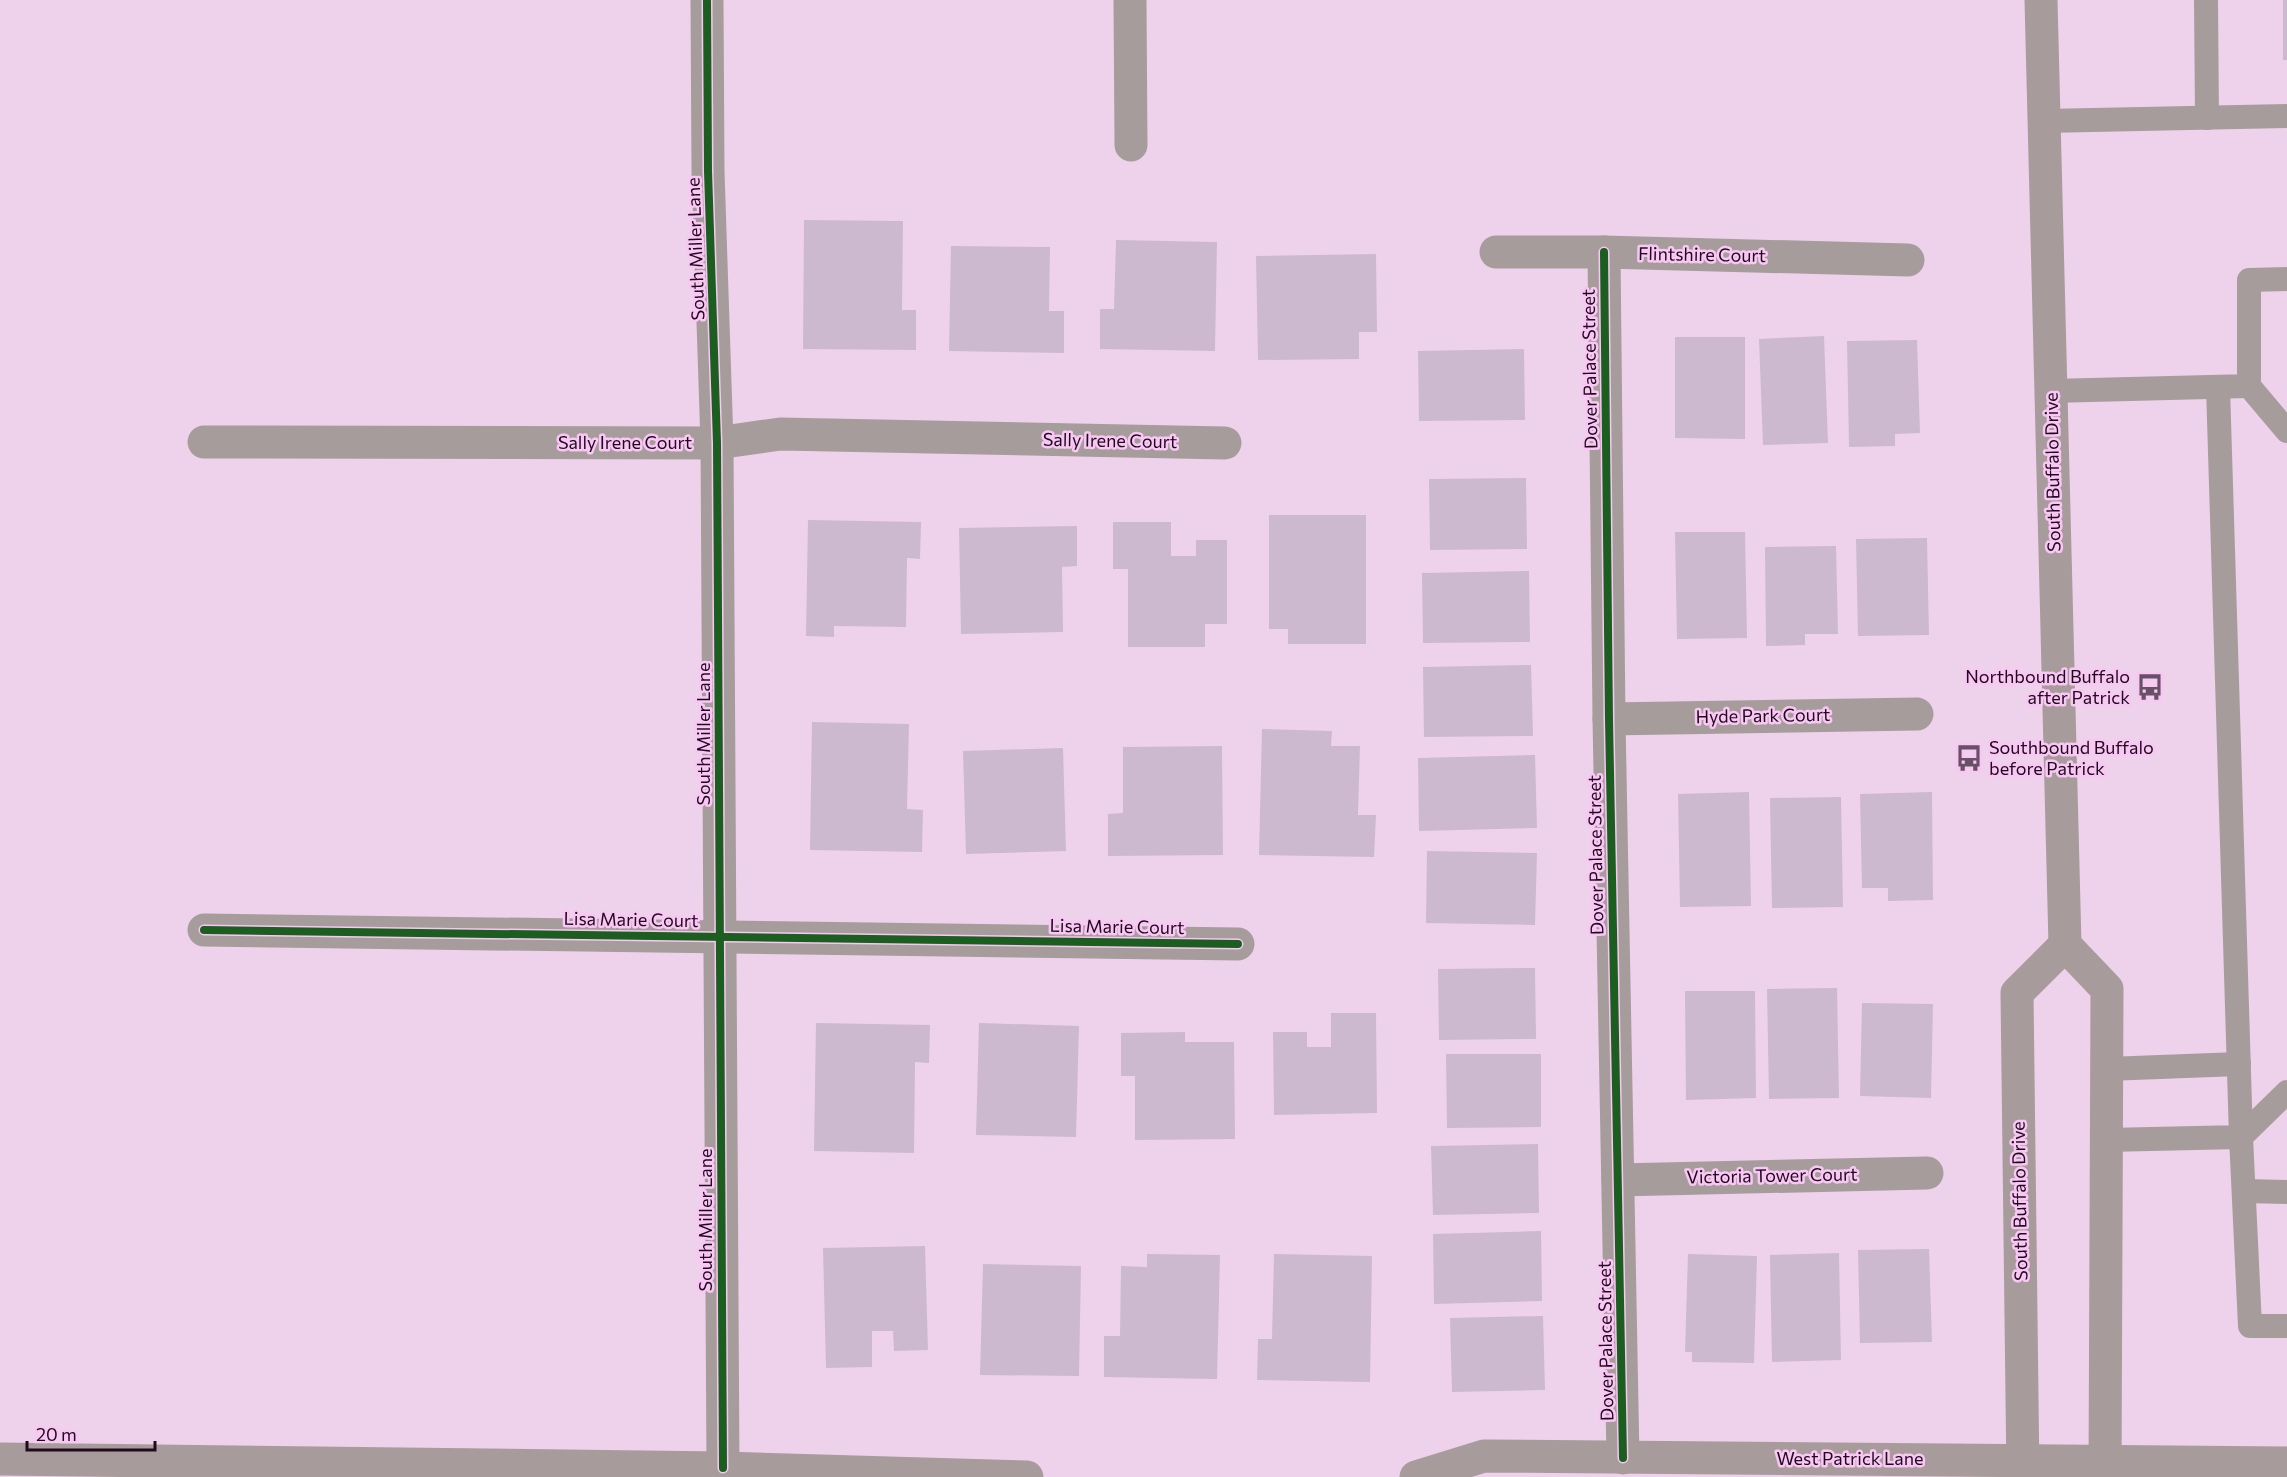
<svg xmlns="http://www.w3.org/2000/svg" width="2287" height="1477" viewBox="0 0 2287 1477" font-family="Commissioner,sans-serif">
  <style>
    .building { fill: #ccb9cf }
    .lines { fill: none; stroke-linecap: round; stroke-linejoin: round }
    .lane { stroke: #a79c9c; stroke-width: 24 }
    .street { stroke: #a79c9c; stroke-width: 33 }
    .secondary { stroke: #a89b9c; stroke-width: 33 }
    .cycleway-casing { stroke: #f9c7f3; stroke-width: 11 }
    .cycleway { stroke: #1b5e20; stroke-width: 8 }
    .labels { text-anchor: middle; stroke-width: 5; stroke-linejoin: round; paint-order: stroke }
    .street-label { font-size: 18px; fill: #200a1e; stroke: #f9c7f3 }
    .poi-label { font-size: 18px; fill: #200a1e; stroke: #f9c7f3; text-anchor: end }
  </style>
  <rect width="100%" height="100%" fill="#eed2eb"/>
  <g class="building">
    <rect x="2283" y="0" width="4" height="60"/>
    <polygon points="804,220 903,221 902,310 916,310 916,350 803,349"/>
    <polygon points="1116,240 1217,242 1215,351 1100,349 1100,309 1114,309"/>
    <polygon points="951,246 1050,247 1049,311 1064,311 1064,353 949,351"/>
    <polygon points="1376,254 1377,332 1359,332 1359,359 1258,360 1256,256"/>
    <polygon points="1824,336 1828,443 1763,445 1759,339"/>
    <polygon points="1675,337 1745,337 1745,439 1675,438"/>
    <polygon points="1917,340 1920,433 1895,434 1895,446 1849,447 1847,341"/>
    <polygon points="1524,349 1525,420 1419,421 1418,351"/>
    <polygon points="1526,478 1527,549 1430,550 1429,479"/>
    <polygon points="1269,515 1366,515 1366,644 1288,644 1288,629 1269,629"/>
    <polygon points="808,520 921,522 920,559 907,558 906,627 834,626 834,637 806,636"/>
    <polygon points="1113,522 1171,522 1171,556 1196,556 1196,540 1227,540 1227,624 1205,624 1205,647 1128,647 1128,569 1113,569"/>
    <polygon points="1077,526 1077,566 1062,567 1063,632 961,634 959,528"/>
    <polygon points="1675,532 1745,532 1747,638 1677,639"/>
    <polygon points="1927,538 1929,635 1858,636 1856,539"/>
    <polygon points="1836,546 1838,634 1805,634 1805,645 1766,646 1765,547"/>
    <polygon points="1529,571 1530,642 1423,643 1422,573"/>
    <polygon points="1531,665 1533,736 1424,737 1423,667"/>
    <polygon points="812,722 909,724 907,809 923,810 922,852 810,850"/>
    <polygon points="1262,729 1332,731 1331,746 1360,746 1358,815 1376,815 1374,857 1259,855"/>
    <polygon points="1222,746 1223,855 1108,856 1108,814 1123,813 1123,747"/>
    <polygon points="1063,748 1066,851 966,854 963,751"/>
    <polygon points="1535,755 1537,828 1419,831 1418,758"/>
    <polygon points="1749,792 1751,906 1680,907 1678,794"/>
    <polygon points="1932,792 1933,900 1888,901 1888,888 1862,888 1860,794"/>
    <polygon points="1841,797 1843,907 1772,908 1770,798"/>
    <polygon points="1427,851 1537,853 1535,925 1426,923"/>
    <polygon points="1535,968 1536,1039 1439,1040 1438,969"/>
    <polygon points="1837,988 1839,1098 1769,1099 1767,989"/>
    <polygon points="1685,991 1755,991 1756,1098 1686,1100"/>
    <polygon points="1862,1003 1933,1004 1931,1098 1860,1096"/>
    <polygon points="1331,1013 1376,1013 1377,1113 1274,1115 1273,1032 1307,1032 1307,1047 1331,1047"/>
    <polygon points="816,1023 930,1025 929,1063 915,1062 914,1153 814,1151"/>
    <polygon points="979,1023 1079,1026 1076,1137 976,1135"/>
    <polygon points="1185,1032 1185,1042 1234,1042 1235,1139 1135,1140 1135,1076 1121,1076 1121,1033"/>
    <polygon points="1446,1054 1541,1054 1541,1127 1447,1128"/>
    <polygon points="1538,1144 1539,1213 1433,1215 1431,1146"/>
    <polygon points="1541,1231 1542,1301 1434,1304 1433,1234"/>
    <polygon points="925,1246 928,1350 894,1351 893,1331 872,1331 872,1367 826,1368 823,1248"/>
    <polygon points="1929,1249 1932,1342 1860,1343 1858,1250"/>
    <polygon points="1839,1253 1841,1360 1772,1362 1770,1255"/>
    <polygon points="1147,1254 1220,1255 1217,1379 1104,1377 1104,1336 1120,1336 1121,1266 1147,1267"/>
    <polygon points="1274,1254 1372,1256 1370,1382 1257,1380 1258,1339 1272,1339"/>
    <polygon points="1688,1254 1757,1256 1754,1363 1692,1362 1692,1352 1685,1352"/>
    <polygon points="983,1264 1081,1266 1079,1376 980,1375"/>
    <polygon points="1543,1316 1545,1390 1452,1392 1450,1318"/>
  </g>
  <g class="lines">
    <g class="lane">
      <polyline points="2206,0 2207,118"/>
      <polyline points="2044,121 2287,116"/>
      <polyline points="2249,386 2287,431"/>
      <polyline points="2051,391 2249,386 2249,280 2287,279"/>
      <polyline points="2107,1069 2239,1064"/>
      <polyline points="2287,1092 2241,1137 2250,1326 2287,1326"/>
      <polyline points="2106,1140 2241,1137 2218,387"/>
      <polyline points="2244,1191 2287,1192"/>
    </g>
    <g class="street">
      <polyline points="707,0 708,171 717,443 723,1468"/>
      <polyline points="1130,0 1131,145"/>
      <polyline points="1496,252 1604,252 1908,260"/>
      <polyline points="1604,252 1609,719 1623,1458"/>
      <polyline points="204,442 717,443 780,434 1225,443"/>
      <polyline points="1609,719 1917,714"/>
      <polyline points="204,930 1238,944"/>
      <polyline points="1618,1180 1927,1173"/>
    </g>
    <g class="secondary">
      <polyline points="2041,0 2065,945 2107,989 2105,1477"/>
      <polyline points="0,1459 723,1468 1027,1477"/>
      <polyline points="1416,1477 1484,1456 2287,1463"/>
      <polyline points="2023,1477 2017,993 2065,945"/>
    </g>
    <defs>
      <g id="cycleway">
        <polyline points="707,0 708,171 717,443 723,1468"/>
        <polyline points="1604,252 1609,719 1623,1458"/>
        <polyline points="204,930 1238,944"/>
      </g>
    </defs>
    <use href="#cycleway" class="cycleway-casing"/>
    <use href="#cycleway" class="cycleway"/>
  </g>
  <defs>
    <symbol id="bus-bare" viewBox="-9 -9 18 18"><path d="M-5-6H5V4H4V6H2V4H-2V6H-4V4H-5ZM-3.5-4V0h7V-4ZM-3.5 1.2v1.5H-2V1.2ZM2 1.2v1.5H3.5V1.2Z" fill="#685066" stroke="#f9c7f3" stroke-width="2.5" paint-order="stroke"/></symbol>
  </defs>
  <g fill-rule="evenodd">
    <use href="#bus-bare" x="2131" y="668" width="38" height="38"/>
    <use href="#bus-bare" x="1950" y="739" width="38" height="38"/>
  </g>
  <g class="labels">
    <g class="street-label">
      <text transform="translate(696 249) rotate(-92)" y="6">South Miller Lane</text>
      <text transform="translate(1702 255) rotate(1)" y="6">Flintshire Court</text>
      <text transform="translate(1590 369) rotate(-91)" y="6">Dover Palace Street</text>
      <text transform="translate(1110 441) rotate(1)" y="6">Sally Irene Court</text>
      <text x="625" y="449">Sally Irene Court</text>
      <text transform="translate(2053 472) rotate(-91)" y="6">South Buffalo Drive</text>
      <text transform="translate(1763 716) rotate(-1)" y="6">Hyde Park Court</text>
      <text transform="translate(704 734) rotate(-90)" y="6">South Miller Lane</text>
      <text transform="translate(1596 855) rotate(-91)" y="6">Dover Palace Street</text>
      <text transform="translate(631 920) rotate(1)" y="6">Lisa Marie Court</text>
      <text transform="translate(1117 927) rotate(1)" y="6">Lisa Marie Court</text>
      <text transform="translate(1772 1176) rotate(-1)" y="6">Victoria Tower Court</text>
      <text transform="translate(2020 1201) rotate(-91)" y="6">South Buffalo Drive</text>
      <text transform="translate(706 1220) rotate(-90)" y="6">South Miller Lane</text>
      <text transform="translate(1606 1341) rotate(-91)" y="6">Dover Palace Street</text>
      <text x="1850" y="1465">West Patrick Lane</text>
    </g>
    <g class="poi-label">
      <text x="2130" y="683">Northbound Buffalo<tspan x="2130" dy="21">after Patrick</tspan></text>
      <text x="1989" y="754" text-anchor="start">Southbound Buffalo<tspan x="1989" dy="21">before Patrick</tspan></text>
    </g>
  </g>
  <path d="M27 1441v9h128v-9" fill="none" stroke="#200a1e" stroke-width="3"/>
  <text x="36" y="1441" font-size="18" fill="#200a1e" stroke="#f9c7f3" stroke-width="4.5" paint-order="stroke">20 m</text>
</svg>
